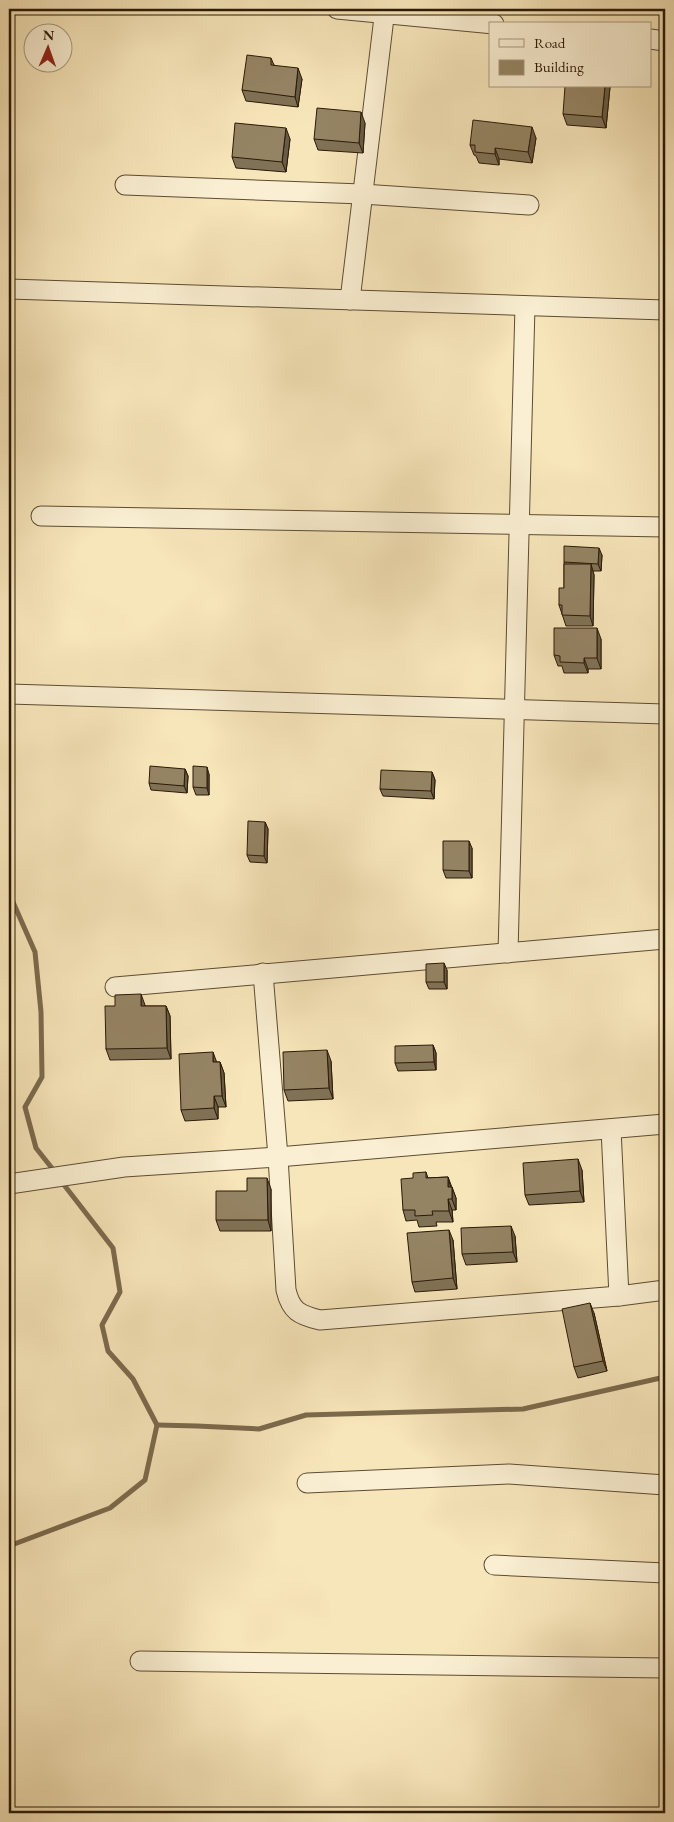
<svg xmlns="http://www.w3.org/2000/svg" width="674" height="1822" viewBox="0 0 674 1822" font-family="'EB Garamond',serif">
  <style>
    .lines { fill: none; stroke-linecap: round; stroke-linejoin: round }
    .stream { stroke: #7b6a4d; stroke-width: 5 }
    .minor-casing { stroke: #5d4c33; stroke-width: 21 }
    .minor { stroke: #faefd2; stroke-width: 19 }
    .wall { fill: #807256; stroke: #2a1906 }
    .shaded-wall { fill: #685c46; stroke: #2a1906 }
    .building { fill: #958464; stroke: #2a1906 }
  </style>
  <rect width="100%" height="100%" fill="#f7e6ba"/>
  <filter id="stains"><feTurbulence type="fractalNoise" baseFrequency=".004" numOctaves="4"/><feColorMatrix values="0 0 0 0 .2 0 0 0 0 .09 0 0 0 0 .02 0 0 0 .5 -.17"/></filter>
  <radialGradient id="worn" r=".72"><stop offset=".6" stop-color="#630" stop-opacity="0"/><stop offset="1" stop-color="#630" stop-opacity=".3"/></radialGradient>
  <g class="lines">
    <g class="stream">
      <polyline points="9,893 35,952 41,1012 42,1077 25,1107 36,1148 55,1172"/>
      <polyline points="157,1425 197,1426 259,1429 306,1415 523,1409 665,1377"/>
      <polyline points="9,1546 110,1508 145,1480 157,1425 133,1379 108,1351 102,1325 120,1292 113,1248 61,1181"/>
    </g>
    <defs>
      <g id="minor">
        <polyline points="337,9 494,24"/>
        <polyline points="650,39 665,41"/>
        <polyline points="125,185 362,194 529,205"/>
        <polyline points="9,289 665,310"/>
        <polyline points="350,300 385,9"/>
        <polyline points="41,516 665,527"/>
        <polyline points="9,694 665,714"/>
        <polyline points="508,953 525,306"/>
        <path d="M263 973 278 1157 286 1290C291 1311 299 1315 320 1320L619 1296 665 1290"/>
        <polyline points="115,987 665,939"/>
        <polyline points="611,1129 619,1296"/>
        <polyline points="9,1184 124,1167 278,1157 665,1124"/>
        <polyline points="307,1483 509,1474 665,1485"/>
        <polyline points="494,1565 665,1573"/>
        <polyline points="140,1661 665,1668"/>
      </g>
    </defs>
    <use href="#minor" class="minor-casing"/>
    <use href="#minor" class="minor"/>
  </g>
  <g class="wall">
    <polygon points="500,9 543,9 543,11 519,9 519,13 501,12"/>
    <polygon points="271,58 274,65 302,79 298,107 246,101 242,90"/>
    <polygon points="610,87 606,128 567,125 563,114"/>
    <polygon points="365,123 363,153 318,150 314,139"/>
    <polygon points="536,138 532,163 499,159 499,165 479,163 476,156 474,155 470,145"/>
    <polygon points="290,139 286,172 236,168 232,157"/>
    <polygon points="602,555 601,571 593,571 594,575 593,626 566,626 559,605 564,588 564,562"/>
    <polygon points="665,630 665,672 661,661"/>
    <polygon points="601,639 601,669 588,669 588,673 564,673 562,666 558,666 554,655"/>
    <polygon points="185,769 188,776 187,793 151,790 149,783"/>
    <polygon points="432,772 435,780 434,799 383,796 380,789"/>
    <polygon points="209,774 209,795 196,795 193,787"/>
    <polygon points="265,822 268,829 267,863 250,862 247,855"/>
    <polygon points="472,848 472,878 446,878 443,870"/>
    <polygon points="447,970 447,989 429,989 426,982"/>
    <polygon points="145,1005 145,1006 166,1006 170,1016 171,1059 110,1060 106,1049 115,1006"/>
    <polygon points="433,1045 436,1053 436,1070 398,1071 395,1063"/>
    <polygon points="331,1061 333,1099 288,1101 284,1090"/>
    <polygon points="216,1062 220,1062 224,1073 226,1107 218,1107 218,1119 185,1121 181,1110"/>
    <polygon points="582,1170 584,1202 529,1205 525,1195"/>
    <polygon points="426,1172 428,1178 448,1177 456,1198 456,1210 452,1210 453,1222 436,1222 437,1226 419,1227 417,1220 406,1221 403,1210 413,1178"/>
    <polygon points="271,1189 271,1231 220,1231 216,1220 247,1191"/>
    <polygon points="515,1236 517,1262 466,1265 462,1254"/>
    <polygon points="453,1240 457,1289 415,1292 412,1282"/>
    <polygon points="594,1313 607,1371 578,1378 574,1367"/>
  </g>
  <g class="shaded-wall">
    <polygon points="298,68 302,79 298,107 295,97"/>
    <polygon points="605,86 609,86 610,87 606,128 602,117"/>
    <polygon points="361,112 365,123 363,153 359,143"/>
    <polygon points="532,127 536,138 532,163 528,152"/>
    <polygon points="286,128 290,139 286,172 282,162"/>
    <polygon points="495,148 499,159 499,165 495,154"/>
    <polygon points="599,548 602,555 601,571 598,564"/>
    <polygon points="591,564 594,575 593,626 590,616"/>
    <polygon points="597,628 601,639 601,669 597,658"/>
    <polygon points="584,658 588,669 588,673 584,663"/>
    <polygon points="207,767 209,774 209,795 207,788"/>
    <polygon points="185,769 188,776 187,793 184,786"/>
    <polygon points="432,772 435,780 434,799 431,791"/>
    <polygon points="265,822 268,829 267,863 264,856"/>
    <polygon points="469,841 472,848 472,878 469,871"/>
    <polygon points="444,963 447,970 447,989 444,982"/>
    <polygon points="141,994 145,1005 145,1017 141,1006"/>
    <polygon points="166,1006 170,1016 171,1059 167,1048"/>
    <polygon points="433,1045 436,1053 436,1070 434,1062"/>
    <polygon points="327,1050 331,1061 333,1099 329,1088"/>
    <polygon points="213,1052 217,1063 213,1062"/>
    <polygon points="220,1062 224,1073 226,1107 222,1096"/>
    <polygon points="214,1096 218,1107 218,1119 214,1108"/>
    <polygon points="578,1159 582,1170 584,1202 580,1191"/>
    <polygon points="448,1177 451,1188 448,1187"/>
    <polygon points="267,1178 271,1189 271,1231 268,1220"/>
    <polygon points="452,1187 456,1198 456,1210 452,1199"/>
    <polygon points="448,1199 452,1210 453,1222 449,1211"/>
    <polygon points="511,1226 515,1236 517,1262 513,1252"/>
    <polygon points="449,1230 453,1240 457,1289 453,1278"/>
    <polygon points="590,1303 594,1313 607,1371 603,1361"/>
  </g>
  <g class="building">
    <polygon points="247,55 271,58 271,65 298,68 295,97 242,90"/>
    <polygon points="565,86 605,86 602,117 563,114"/>
    <polygon points="317,108 361,112 359,143 314,139"/>
    <polygon points="473,120 532,127 528,152 495,148 495,154 475,152 475,145 470,145"/>
    <polygon points="235,123 286,128 282,162 232,157"/>
    <polygon points="564,546 599,548 598,564 564,562"/>
    <polygon points="564,564 591,564 590,616 562,615 562,605 559,605 559,588 564,588"/>
    <polygon points="554,628 597,628 597,658 584,658 584,663 560,662 560,656 554,655"/>
    <polygon points="663,630 665,630 665,662 661,661"/>
    <polygon points="150,766 185,769 184,786 149,783"/>
    <polygon points="193,766 207,767 207,788 193,787"/>
    <polygon points="381,770 432,772 431,791 380,789"/>
    <polygon points="248,821 265,822 264,856 247,855"/>
    <polygon points="443,841 469,841 469,871 443,870"/>
    <polygon points="444,963 444,982 426,982 426,964"/>
    <polygon points="141,994 141,1006 166,1006 167,1048 106,1049 105,1006 115,1006 115,995"/>
    <polygon points="433,1045 434,1062 395,1063 395,1046"/>
    <polygon points="327,1050 329,1088 284,1090 283,1052"/>
    <polygon points="213,1052 213,1062 220,1062 222,1096 214,1096 214,1108 181,1110 179,1054"/>
    <polygon points="578,1159 580,1191 525,1195 523,1163"/>
    <polygon points="426,1172 426,1178 448,1177 448,1187 452,1187 452,1199 448,1199 449,1211 432,1211 433,1215 415,1216 415,1210 403,1210 401,1179 413,1178 413,1173"/>
    <polygon points="247,1178 267,1178 268,1220 216,1220 216,1191 247,1191"/>
    <polygon points="511,1226 513,1252 462,1254 461,1228"/>
    <polygon points="449,1230 453,1278 412,1282 407,1233"/>
    <polygon points="590,1303 603,1361 574,1367 562,1309"/>
  </g>
  <rect width="674" height="1822" fill="none" stroke="#f7e6ba" stroke-width="30"/>
  <rect x="10" y="10" width="654" height="1802" fill="none" stroke="#2a1906" stroke-width="2.5"/>
  <rect x="15" y="15" width="644" height="1792" fill="none" stroke="#2a1906"/>
  <rect x="489" y="22" width="162" height="65" fill="#faefd2" stroke="#a79980"/>
  <rect x="499" y="39" width="25" height="8" fill="#faefd2" stroke="#a79980"/>
  <text x="534" y="48" font-size="15" fill="#2a1906">Road</text>
  <rect x="499" y="60" width="25" height="15" fill="#958464" stroke="#a79980"/>
  <text x="534" y="72" font-size="15" fill="#2a1906">Building</text>
  <g transform="translate(48 48) rotate(2)"><circle r="24" fill="#faefd2" stroke="#a79980"/>
  <path d="M0-4L9 19L0 12L-9 19Z" fill="#8f2418"/>
  <text y="-8" font-size="14" font-weight="bold" text-anchor="middle" fill="#2a1906">N</text>
  </g>
  <rect width="100%" height="100%" filter="url(#stains)"/>
  <rect width="100%" height="100%" fill="url(#worn)"/>
</svg>
